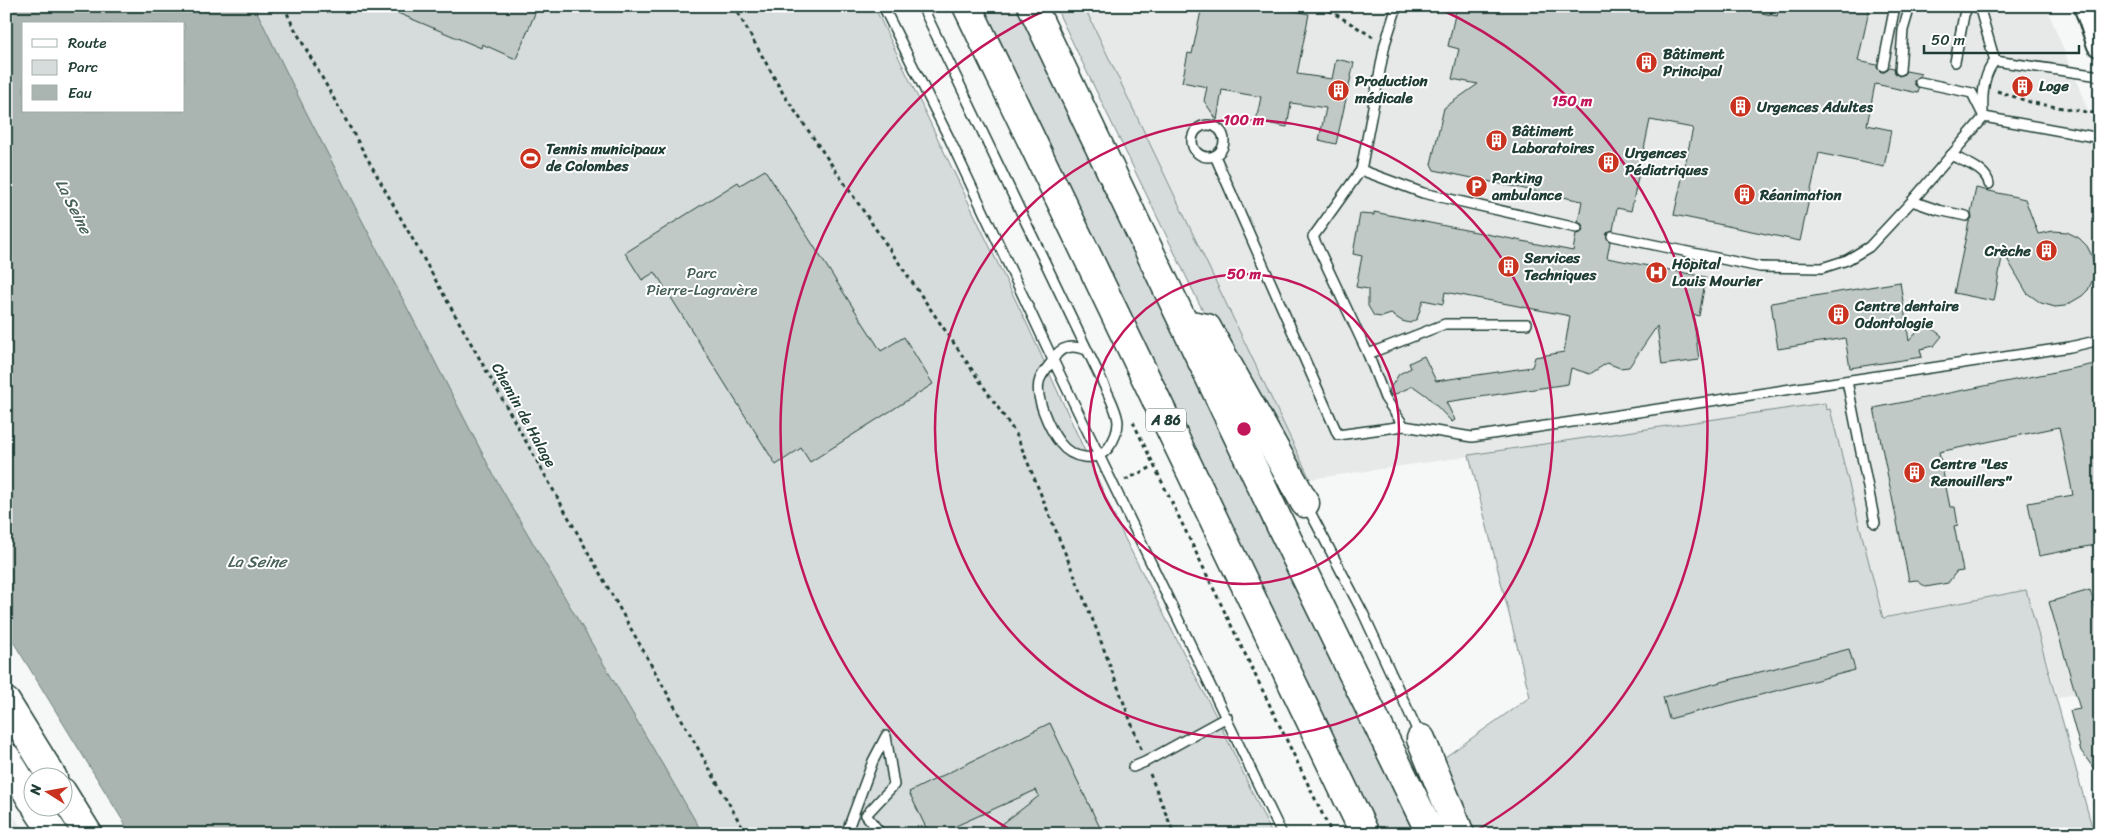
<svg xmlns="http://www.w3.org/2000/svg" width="2106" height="840" viewBox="0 0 2106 840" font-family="Sriracha,sans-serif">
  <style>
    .built { fill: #e6e9e8 }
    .green { fill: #d6dcdb; stroke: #7a8c88 }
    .water { fill: #aab5b1; stroke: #72857f; fill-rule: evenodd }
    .building { fill: #c0c9c6; stroke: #1f3d34 }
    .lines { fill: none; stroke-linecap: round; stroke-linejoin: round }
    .lane-casing { stroke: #1f3d34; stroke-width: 12 }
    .secondary-casing { stroke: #1f3d34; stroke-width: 29 }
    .primary-casing { stroke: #1f3d34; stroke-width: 31 }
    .highway-casing { stroke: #1f3d34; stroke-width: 31 }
    .path { stroke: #1f3d34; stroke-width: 3; stroke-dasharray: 4 4; stroke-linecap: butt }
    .lane { stroke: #fff; stroke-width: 9 }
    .secondary { stroke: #fff; stroke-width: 25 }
    .primary { stroke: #fff; stroke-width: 28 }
    .highway { stroke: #fff; stroke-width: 28 }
    .ring { fill: none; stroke: #c2185b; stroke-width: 2.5 }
    .labels { text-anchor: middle; stroke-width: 4; stroke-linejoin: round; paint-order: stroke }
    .shield { fill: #fff; stroke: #627771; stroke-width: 1 }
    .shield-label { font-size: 14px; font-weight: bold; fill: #1f3d34 }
    .poi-label { font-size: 15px; font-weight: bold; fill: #1f3d34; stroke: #fff; text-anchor: start }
    .park-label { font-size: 15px; fill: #445d55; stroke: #fff }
    .street-label { font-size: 15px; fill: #1f3d34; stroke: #fff }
    .water-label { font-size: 16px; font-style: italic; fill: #49615a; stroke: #fff }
    .centre { fill: #c2185b; stroke: #fff; stroke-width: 2.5 }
    .ring-label { font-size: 15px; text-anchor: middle; font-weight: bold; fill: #c2185b; stroke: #fff; stroke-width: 4; stroke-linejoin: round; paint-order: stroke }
  </style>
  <rect width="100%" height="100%" fill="#f6f7f7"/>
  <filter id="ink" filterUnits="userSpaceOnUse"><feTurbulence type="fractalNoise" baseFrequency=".02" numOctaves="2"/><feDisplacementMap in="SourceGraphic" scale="10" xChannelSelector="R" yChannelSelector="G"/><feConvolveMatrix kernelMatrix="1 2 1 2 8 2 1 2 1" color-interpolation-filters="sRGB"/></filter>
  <g filter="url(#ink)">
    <g class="built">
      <polygon points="1084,6 2046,6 2100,140 2100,687 2058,698 2026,590 1884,617 1826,405 1310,479"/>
      <polygon points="6,804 25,834 6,834"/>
    </g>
    <g class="green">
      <polygon points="254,6 874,6 1027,324 1124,537 1218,720 1272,834 703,834 495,478 305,110"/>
      <polygon points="980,6 1019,6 1414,834 1378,834"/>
      <polygon points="1055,6 1084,6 1310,479 1289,464 1199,303"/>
      <polygon points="1737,6 1779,6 1777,16 1737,8"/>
      <polygon points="1825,403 1826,410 1830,409 1883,618 2026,590 2094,834 1468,834 1438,762 1530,697 1469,455"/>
    </g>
    <path class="water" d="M6 6H254L305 110 495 478 703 834H131L6 630ZM24 24H184V111H24Z"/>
    <g class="building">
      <polygon points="381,6 538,6 516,59 482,44 481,48"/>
      <polygon points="1202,6 1271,6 1309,14 1297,74 1332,79 1336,59 1354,63 1336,144 1319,140 1326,108 1291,103 1287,127 1256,121 1261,97 1222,90 1217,120 1204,101 1207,87 1182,82 1188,53 1192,54"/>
      <polygon points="1457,6 1737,6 1737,8 1777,16 1779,6 1870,6 1858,61 1877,65 1877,68 1881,72 1885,72 1889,67 1894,68 1895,73 1899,76 1903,75 1906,71 1922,74 1914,80 1914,84 1919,88 1918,93 1875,84 1867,125 1891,130 1884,167 1819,153 1800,241 1674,215 1693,128 1650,120 1631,211 1617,208 1613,230 1608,232 1606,235 1610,242 1607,258 1706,277 1699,316 1693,314 1699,360 1662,365 1657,326 1629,367 1620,368 1607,363 1590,374 1571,368 1568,384 1446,402 1455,420 1452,422 1427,396 1413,386 1391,396 1389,390 1399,374 1411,368 1409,363 1424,356 1436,381 1532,367 1535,357 1564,352 1570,316 1445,292 1443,304 1423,300 1417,319 1410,323 1402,321 1391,314 1382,317 1374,316 1368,306 1368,289 1356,287 1362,256 1353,254 1360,214 1374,215 1374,212 1573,251 1576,234 1581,233 1583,229 1582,224 1578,222 1582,201 1434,170 1431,164 1444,108 1478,84 1452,79 1459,49 1448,46"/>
      <polygon points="765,170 881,351 904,337 933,384 810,462 801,448 776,465 655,272 642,280 625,253 738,182 740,185"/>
      <polygon points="1976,188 2025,199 2038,234 2053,231 2067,232 2079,238 2087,246 2092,256 2094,267 2093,279 2088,290 2082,296 2065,306 2055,307 2041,303 2027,293 2003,252 1994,301 1954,293 1969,222 1972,218 1971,212"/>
      <polygon points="1900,282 1909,341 1925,323 1942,336 1934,346 1920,349 1922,357 1850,368 1845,338 1778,349 1771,303"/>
      <polygon points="2100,363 2100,544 2039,556 2028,503 2073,495 2059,427 1939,452 1950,507 1955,507 1958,525 1954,526 1963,571 1956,572 1948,583 1926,587 1916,580 1909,581 1874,408"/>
      <polygon points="2090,590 2100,625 2100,777 2081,751 2070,711 2080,709 2049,602"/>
      <polygon points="1849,649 1855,670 1669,719 1663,697"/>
      <polygon points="1050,723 1103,834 989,834 1039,796 1036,790 938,834 929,834 909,792"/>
    </g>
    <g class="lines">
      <defs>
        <g id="lane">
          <path d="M883 6 949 138 1053 360C1049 366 1043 372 1040 379 1033 395 1050 430 1060 443 1071 458 1097 464 1109 447 1114 440 1118 431 1118 422 1117 410 1108 394 1103 383L922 6"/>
          <polyline points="1397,6 1385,44 1361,170 1423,193 1577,228"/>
          <polyline points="1979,6 1995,61"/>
          <polyline points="1995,61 2100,76"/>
          <polyline points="1955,62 1964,15 1968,6"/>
          <polyline points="1883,66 1895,6"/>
          <polyline points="1900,70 1903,30 1910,6"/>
          <polyline points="1920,82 1972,93 1984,117"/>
          <path d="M1983 113C1982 96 1983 74 1995 61"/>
          <circle cx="1208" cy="141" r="16"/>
          <path d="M1951 155C1964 162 1987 169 1989 184"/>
          <polyline points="1215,156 1338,435 1404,426"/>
          <polyline points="1361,170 1313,237 1368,354 1385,398 1404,426 1472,437 2070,347 2100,340"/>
          <polyline points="1912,201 1938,210 1966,216"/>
          <polyline points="1612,236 1760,267 1822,268 1847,260 1869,247 1912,201 1984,117 2100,138"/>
          <path d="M1087 350C1074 345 1060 345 1053 360L1282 834"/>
          <polyline points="1368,354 1445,324 1527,324"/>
          <polyline points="1847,381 1875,523"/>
          <polyline points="1307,506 1363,613 1420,736"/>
          <polyline points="1133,767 1145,762 1227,717"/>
          <polyline points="846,834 873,761 886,736 894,785 866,815 881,834"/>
        </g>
        <polyline id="secondary" points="2087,6 2100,44"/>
        <g id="primary">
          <polyline points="6,702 53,778"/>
          <polyline points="6,757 32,800"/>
          <polyline points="62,792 88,834"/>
          <polyline points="37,808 54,834"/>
        </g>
        <g id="highway">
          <polyline points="967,6 1365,834"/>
          <polyline points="1032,6 1277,518 1431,834"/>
          <polyline points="1185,324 1207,328 1305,503"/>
          <polyline points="1421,739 1460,834"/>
        </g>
      </defs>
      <use href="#lane" class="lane-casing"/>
      <use href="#secondary" class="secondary-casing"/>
      <use href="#primary" class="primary-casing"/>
      <use href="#highway" class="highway-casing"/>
      <g class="path">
        <polyline points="284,6 292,24 746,834"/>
        <polyline points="734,6 784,95 1016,434 1096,628 1141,749"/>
        <polyline points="1322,6 1373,37"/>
        <polyline points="1771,15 1772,6"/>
        <polyline points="1997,91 2033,103 2099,114"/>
        <polyline points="1133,422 1332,834"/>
        <polyline points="1125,480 1154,466"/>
        <polyline points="1150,774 1174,834"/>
      </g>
      <use href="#lane" class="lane"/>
      <use href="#secondary" class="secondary"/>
      <use href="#primary" class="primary"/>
      <use href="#highway" class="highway"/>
    </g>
  </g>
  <g class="ring">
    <circle cx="1244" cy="429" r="155"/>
    <circle cx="1244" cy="429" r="309"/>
    <path d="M1016 833A464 464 0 0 1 1052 7M1436 7A464 464 0 0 1 1472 833"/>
  </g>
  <defs>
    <symbol id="building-disc" viewBox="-11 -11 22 22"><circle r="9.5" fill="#c8321e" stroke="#fff"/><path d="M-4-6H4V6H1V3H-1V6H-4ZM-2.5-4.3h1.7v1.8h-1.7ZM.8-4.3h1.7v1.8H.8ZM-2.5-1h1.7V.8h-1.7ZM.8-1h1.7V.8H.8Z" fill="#fff"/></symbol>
    <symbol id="stadium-disc" viewBox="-11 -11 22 22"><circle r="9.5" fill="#c8321e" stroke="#fff"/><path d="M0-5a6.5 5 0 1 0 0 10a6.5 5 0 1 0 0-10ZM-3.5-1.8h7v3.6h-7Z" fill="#fff"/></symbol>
    <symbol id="parking-disc" viewBox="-11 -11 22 22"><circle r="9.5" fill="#c8321e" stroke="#fff"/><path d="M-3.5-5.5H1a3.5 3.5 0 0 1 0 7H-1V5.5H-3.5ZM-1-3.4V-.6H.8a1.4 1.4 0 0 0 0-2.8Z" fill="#fff"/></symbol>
    <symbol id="hospital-disc" viewBox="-11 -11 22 22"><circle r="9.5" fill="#c8321e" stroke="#fff"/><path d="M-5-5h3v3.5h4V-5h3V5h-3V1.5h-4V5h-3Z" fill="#fff"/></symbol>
  </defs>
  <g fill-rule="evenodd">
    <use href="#building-disc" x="1634" y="50" width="25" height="25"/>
    <use href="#building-disc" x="2010" y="74" width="25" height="25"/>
    <use href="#building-disc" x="1326" y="78" width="25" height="25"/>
    <use href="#building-disc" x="1728" y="94" width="25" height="25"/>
    <use href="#building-disc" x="1484" y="128" width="25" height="25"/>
    <use href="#stadium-disc" x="518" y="146" width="25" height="25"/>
    <use href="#building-disc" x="1596" y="150" width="25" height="25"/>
    <use href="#parking-disc" x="1464" y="174" width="25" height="25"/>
    <use href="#building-disc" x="1732" y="182" width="25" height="25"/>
    <use href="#building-disc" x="2034" y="238" width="25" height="25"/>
    <use href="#building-disc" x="1496" y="254" width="25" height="25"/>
    <use href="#hospital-disc" x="1644" y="260" width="25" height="25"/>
    <use href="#building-disc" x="1826" y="302" width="25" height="25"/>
    <use href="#building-disc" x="1902" y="460" width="25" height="25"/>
  </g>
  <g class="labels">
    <rect class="shield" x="1146" y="408.5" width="40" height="23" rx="4"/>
    <g class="shield-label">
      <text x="1166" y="425">A 86</text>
    </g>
    <g class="poi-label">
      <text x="1663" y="59">Bâtiment<tspan x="1663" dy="17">Principal</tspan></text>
      <text x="1355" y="86">Production<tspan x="1355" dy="17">médicale</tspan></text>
      <text x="2039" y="91">Loge</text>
      <text x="1757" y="112">Urgences Adultes</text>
      <text x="1512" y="136">Bâtiment<tspan x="1512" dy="17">Laboratoires</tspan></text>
      <text x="546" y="154">Tennis municipaux<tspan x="546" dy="17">de Colombes</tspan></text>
      <text x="1625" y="158">Urgences<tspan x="1625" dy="17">Pédiatriques</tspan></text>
      <text x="1492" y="183">Parking<tspan x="1492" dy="17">ambulance</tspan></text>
      <text x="1760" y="200">Réanimation</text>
      <text x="2031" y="256" text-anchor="end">Crèche</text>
      <text x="1524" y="263">Services<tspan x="1524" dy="17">Techniques</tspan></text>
      <text x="1672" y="269">Hôpital<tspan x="1672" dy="17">Louis Mourier</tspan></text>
      <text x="1855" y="311">Centre dentaire<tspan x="1855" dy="17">Odontologie</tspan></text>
      <text x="1931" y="469">Centre "Les<tspan x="1931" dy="17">Renouillers"</tspan></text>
    </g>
    <g class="park-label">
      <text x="702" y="278">Parc<tspan x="702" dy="17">Pierre-Lagravère</tspan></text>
    </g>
    <g class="street-label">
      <text transform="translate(524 415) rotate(61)" y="5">Chemin de Halage</text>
    </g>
    <g class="water-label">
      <text transform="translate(74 206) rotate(63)" y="6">La Seine</text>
      <text x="257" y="567">La Seine</text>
    </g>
  </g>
  <circle cx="1244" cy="429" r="8" class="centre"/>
  <g class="ring-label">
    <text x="1572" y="106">150 m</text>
    <text x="1244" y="125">100 m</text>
    <text x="1244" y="279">50 m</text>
  </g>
  <rect width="2106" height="840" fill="none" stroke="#fff" stroke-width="25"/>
  <rect x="12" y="12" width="2081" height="815" fill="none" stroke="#1f3d34" stroke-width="2" filter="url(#ink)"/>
  <rect x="22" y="22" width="162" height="90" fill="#ffffff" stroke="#a5b1ae"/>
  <rect x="32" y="39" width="25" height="8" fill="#ffffff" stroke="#a5b1ae"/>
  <text x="68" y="48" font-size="15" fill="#1f3d34">Route</text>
  <rect x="32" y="60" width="25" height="15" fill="#d6dcdb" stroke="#a5b1ae"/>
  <text x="68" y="72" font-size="15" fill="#1f3d34">Parc</text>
  <rect x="32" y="85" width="25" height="15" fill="#aab5b1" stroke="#a5b1ae"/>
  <text x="68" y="98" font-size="15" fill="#1f3d34">Eau</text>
  <g transform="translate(48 792) rotate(281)"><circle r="24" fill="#ffffff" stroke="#a5b1ae"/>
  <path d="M0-4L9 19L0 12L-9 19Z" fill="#c8321e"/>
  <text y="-8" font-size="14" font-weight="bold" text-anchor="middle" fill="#1f3d34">N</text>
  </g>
  <path d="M1924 45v8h155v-8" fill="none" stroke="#1f3d34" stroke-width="2.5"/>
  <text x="1931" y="45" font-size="15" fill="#1f3d34" stroke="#ffffff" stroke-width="4" paint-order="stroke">50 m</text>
</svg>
